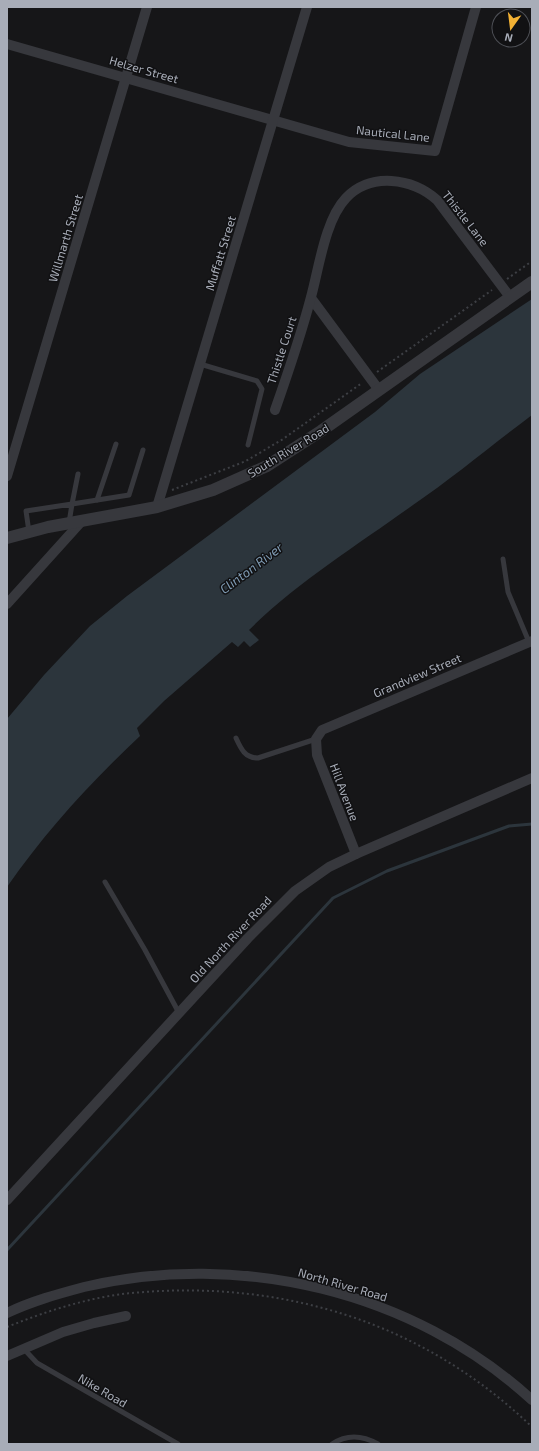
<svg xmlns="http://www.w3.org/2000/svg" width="539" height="1451" font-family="'Exo 2',sans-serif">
<rect width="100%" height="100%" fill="#161618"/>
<path fill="#2c353c" d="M 532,299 L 532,415 C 492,445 454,477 413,505 C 359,544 296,583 249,630 L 259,640 L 250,647 L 244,641 L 238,647 L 232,642 L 164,701 L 137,728 L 140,736 C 90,783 46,831 7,887 L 7,719 L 44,675 L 90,626 L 127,596 L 375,412 L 420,374 Z"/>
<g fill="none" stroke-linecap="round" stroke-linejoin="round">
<polyline stroke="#2c353c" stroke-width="3" points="7,1250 333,898 387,871 509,826 532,824"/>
<g stroke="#3d3f44" stroke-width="2" stroke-dasharray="2 3" stroke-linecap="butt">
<polyline points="507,279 532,261"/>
<polyline points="377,372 492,290"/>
<polyline points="172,490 246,461 283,439 362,383"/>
<path d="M 7,1327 C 47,1311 89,1297 132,1293 C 282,1279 423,1322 532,1427"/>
</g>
<g stroke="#37383d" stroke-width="5">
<polyline points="200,364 257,381 262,389 248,445"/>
<polyline points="78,474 72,504 129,495 143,450"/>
<polyline points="97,500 116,444"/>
<polyline points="29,532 26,511 72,504 69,523"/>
<polyline points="503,559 508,592 529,642"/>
<path d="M 236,738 C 241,749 245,758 258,758 L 316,739"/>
<polyline points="105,882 145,950 179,1013"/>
<polyline points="23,1348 37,1363 178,1444"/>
<path d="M 332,1444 C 347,1434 362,1435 378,1444"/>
</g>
<g stroke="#37383d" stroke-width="10">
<polyline points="7,44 349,142 435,151 476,7"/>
<polyline points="311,298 379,390"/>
<path d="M 275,410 C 288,373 301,335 311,297 C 319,268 325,220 346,198 C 371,172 412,178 437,200 L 510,297"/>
<polyline points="7,476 147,7"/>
<polyline points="157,507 307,7"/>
<polyline points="7,604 81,522"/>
<polyline points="356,854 317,755 316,739 322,730 532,641"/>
<polyline points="7,1200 248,938 295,891 329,867 356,854 532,778"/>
<path d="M 7,1313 C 32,1301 58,1294 84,1287 C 240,1250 413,1291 532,1400"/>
<polyline points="7,1356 63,1332 94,1323 126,1316"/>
</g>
<polyline stroke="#37383d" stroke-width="12" points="7,538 48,527 157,507 213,490 267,466 321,431 532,282"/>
</g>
<g text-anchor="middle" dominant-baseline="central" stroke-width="3" stroke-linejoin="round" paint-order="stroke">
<g font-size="12" fill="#a8adb8" stroke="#111113">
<text transform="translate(144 69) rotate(16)">Helzer Street</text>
<text transform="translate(393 133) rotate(6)">Nautical Lane</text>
<text transform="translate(466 218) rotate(52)">Thistle Lane</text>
<text transform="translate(65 238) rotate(-73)">Willmarth Street</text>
<text transform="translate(220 253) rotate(-73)">Muffatt Street</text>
<text transform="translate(281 350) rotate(-72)">Thistle Court</text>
<text transform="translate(288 450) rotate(-31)">South River Road</text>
<text transform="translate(417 675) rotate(-23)">Grandview Street</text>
<text transform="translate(345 792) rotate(69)">Hill Avenue</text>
<text transform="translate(230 939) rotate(-47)">Old North River Road</text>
<text transform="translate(343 1284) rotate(16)">North River Road</text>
<text transform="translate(103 1390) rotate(30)">Nike Road</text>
</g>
<g font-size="13" font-style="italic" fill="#7f9bb3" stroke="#111113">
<text transform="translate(251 568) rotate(-37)">Clinton River</text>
</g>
</g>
<rect width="539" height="1451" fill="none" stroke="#a8adb8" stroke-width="16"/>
<g transform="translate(511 28) rotate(194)"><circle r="19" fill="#111113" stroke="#4d4f55"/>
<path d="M0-3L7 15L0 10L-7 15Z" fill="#f2b134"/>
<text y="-6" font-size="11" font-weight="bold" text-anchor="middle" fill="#a8adb8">N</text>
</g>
</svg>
